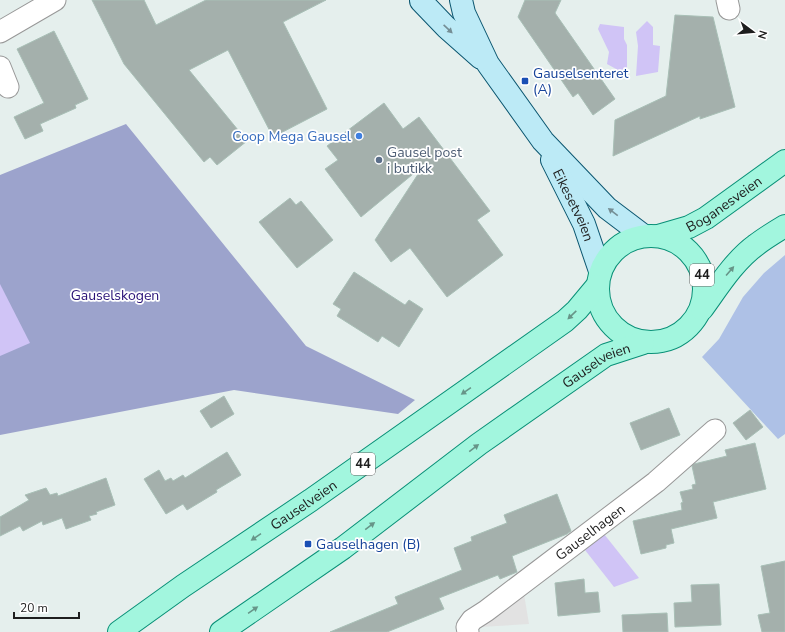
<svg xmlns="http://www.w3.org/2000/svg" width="785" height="632" font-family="'Nunito Sans',sans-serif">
<rect width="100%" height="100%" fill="#e5efed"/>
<polygon fill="#aec1e6" points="785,255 785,434 778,439 702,357 719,339 743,297 764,273"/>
<polygon fill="#9ca3cc" points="126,124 306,346 415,400 398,414 234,390 0,435 0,175"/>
<g fill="#d0c4f6">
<polygon points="647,21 653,27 653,45 660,46 658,72 636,76 638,46 636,32"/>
<polygon points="600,24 624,27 624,39 627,45 627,75 607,64 609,52 598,29"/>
<polygon points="0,284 30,343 0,356"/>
<polygon points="604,534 639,578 614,587 585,550"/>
</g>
<polygon fill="#e2e2e2" points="524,594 529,624 481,627"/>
<g fill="#a4b0ac" stroke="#a8bfb6">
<polygon points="92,0 144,0 156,25 206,0 326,0 283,22 327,109 273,137 228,50 189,70 247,141 217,165 210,157 204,162 124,64"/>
<polygon points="525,0 561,0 555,13 615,99 593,115 578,93 573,97 518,17"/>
<polygon points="675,15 713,17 735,107 700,119 700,116 613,156 615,120 666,96"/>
<polygon points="54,31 88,99 75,105 76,108 40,124 43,131 25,139 14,117 44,103 17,49"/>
<polygon points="384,103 403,129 419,117 490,211 477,220 503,255 447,297 410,248 391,262 375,240 424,165 361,217 325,169 338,160 327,146"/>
<polygon points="290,198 296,205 301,201 333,240 297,268 259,222"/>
<polygon points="354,272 405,305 409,300 423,309 399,347 382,336 378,342 337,316 341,309 333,304"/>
<polygon points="224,396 234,414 211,428 200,411"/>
<polygon points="669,408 680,435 641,450 630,423"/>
<polygon points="750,410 763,427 746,440 733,423"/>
<polygon points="755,443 766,489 713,502 717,518 671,529 674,543 666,545 666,548 641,554 633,521 682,510 681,503 683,502 680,492 693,489 692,485 696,484 692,466 694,464 727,456 725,450"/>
<polygon points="227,452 241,475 216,490 217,492 187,510 183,504 166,514 144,479 159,470 165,481 171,478 173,481 183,475 185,478"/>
<polygon points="106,478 115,505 96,512 97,514 89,516 91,520 66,529 62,518 43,525 42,521 23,531 20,526 0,536 0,517 29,500 25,495 46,488 50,495 57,493 58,496"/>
<polygon points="557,494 571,531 567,534 512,556 517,572 500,579 498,575 439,598 444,609 387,632 330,632 398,604 395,597 462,570 454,548 472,541 471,537 507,523 504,515"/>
<polygon points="785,561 785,632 762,632 758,615 770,613 761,566"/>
<polygon points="584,579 585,593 598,592 600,612 558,616 555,583"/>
<polygon points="719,584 721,625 675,627 674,603 692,602 691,585"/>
<polygon points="667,613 668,632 623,632 622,615"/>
</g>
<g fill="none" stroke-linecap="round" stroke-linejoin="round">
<defs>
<g id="street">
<polyline points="727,0 729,9"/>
<polyline points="0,32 55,0"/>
<polyline points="0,67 8,87"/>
<path id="s1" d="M 468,632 L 467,627 L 472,620 L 486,611 L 656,482 L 715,430"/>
</g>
<g id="secondary">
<polyline points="461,0 464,13 488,64 543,141 607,208 644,236"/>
<polyline points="421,1 446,27 481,58"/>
<path id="s2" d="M 552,160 L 584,224 L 600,271"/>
</g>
<g id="primary">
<circle cx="651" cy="289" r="53"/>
<path id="s3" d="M 658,236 L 689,227 L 706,218 L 785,161"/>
<path d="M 702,309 C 718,287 734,261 756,245 C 765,238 775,232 785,226"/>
<path id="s4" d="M 119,632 L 183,586 L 311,500 L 565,321 L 577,310 L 597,286"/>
<path id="s5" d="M 221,632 L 343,548 L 479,444 L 606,355 L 643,343"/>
</g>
</defs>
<use href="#street" stroke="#989898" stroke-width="23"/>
<use href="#secondary" stroke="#0b5670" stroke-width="24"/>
<use href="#primary" stroke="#099077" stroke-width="24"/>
<use href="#street" stroke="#fff" stroke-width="21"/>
<use href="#secondary" stroke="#bceaf6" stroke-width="22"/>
<use href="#primary" stroke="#a2f6de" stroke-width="22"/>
</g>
<defs><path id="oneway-solid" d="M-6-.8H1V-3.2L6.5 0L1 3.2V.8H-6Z"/></defs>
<g fill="#758e95">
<use href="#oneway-solid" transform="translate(448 29) rotate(43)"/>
<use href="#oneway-solid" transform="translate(613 212) rotate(-143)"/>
</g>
<g fill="#679588">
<use href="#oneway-solid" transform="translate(730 271) rotate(-49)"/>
<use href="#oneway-solid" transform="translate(572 315) rotate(136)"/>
<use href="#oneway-solid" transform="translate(466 391) rotate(145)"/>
<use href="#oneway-solid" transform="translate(474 448) rotate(-37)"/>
<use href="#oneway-solid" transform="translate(370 526) rotate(-37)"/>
<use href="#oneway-solid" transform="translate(256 537) rotate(146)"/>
<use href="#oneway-solid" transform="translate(253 610) rotate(-35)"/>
</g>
<g fill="#1a4fb4" stroke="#fff" stroke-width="1.5">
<rect x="521" y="77" width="8" height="8" rx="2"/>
<rect x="304" y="540" width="8" height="8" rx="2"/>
</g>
<circle fill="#3f7fe0" stroke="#fff" stroke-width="1.5" cx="359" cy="136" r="4"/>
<circle fill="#5c6f8a" stroke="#fff" stroke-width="1.5" cx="379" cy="160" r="4"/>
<g text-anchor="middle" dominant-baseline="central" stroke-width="3.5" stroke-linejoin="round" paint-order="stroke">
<g fill="#fff" stroke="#626262" stroke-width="1">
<rect x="690" y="264" width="24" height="22" rx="3"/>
<rect x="351" y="453" width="24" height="22" rx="3"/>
</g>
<g font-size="13" font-weight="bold" fill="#1e1e1e">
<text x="702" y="275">44</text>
<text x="363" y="464">44</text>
</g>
<g font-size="14" fill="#164399" stroke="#fff" text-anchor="start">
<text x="533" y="73">Gauselsenteret<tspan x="533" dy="16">(A)</tspan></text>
<text x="316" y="544">Gauselhagen (B)</text>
</g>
<g font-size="14" fill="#366cbe" stroke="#fff" text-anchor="end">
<text x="351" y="136">Coop Mega Gausel</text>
</g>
<g font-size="14" fill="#4e5e75" stroke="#fff" text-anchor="start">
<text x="387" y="152">Gausel post<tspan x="387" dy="16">i butikk</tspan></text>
</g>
<g font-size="14" fill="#1e1e1e" stroke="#fff">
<text stroke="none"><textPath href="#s3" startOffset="74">Boganesveien</textPath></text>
<text stroke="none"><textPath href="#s2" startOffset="50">Eikesetveien</textPath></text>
<text stroke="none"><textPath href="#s5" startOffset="461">Gauselveien</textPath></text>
<text stroke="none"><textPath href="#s4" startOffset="224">Gauselveien</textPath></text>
<text stroke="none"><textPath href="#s1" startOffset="161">Gauselhagen</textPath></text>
</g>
<g font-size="14" fill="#291277" stroke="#fff">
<text x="115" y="295">Gauselskogen</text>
</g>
</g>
<g transform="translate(753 32) rotate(106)" stroke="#ffffff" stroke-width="3" paint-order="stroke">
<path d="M0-3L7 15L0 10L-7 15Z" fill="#1e1e1e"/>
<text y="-6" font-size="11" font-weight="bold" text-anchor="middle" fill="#1e1e1e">N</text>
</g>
<path d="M14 612v6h65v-6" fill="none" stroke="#1e1e1e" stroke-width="2"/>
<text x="20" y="612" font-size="12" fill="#1e1e1e" stroke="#ffffff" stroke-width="3" paint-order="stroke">20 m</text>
</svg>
